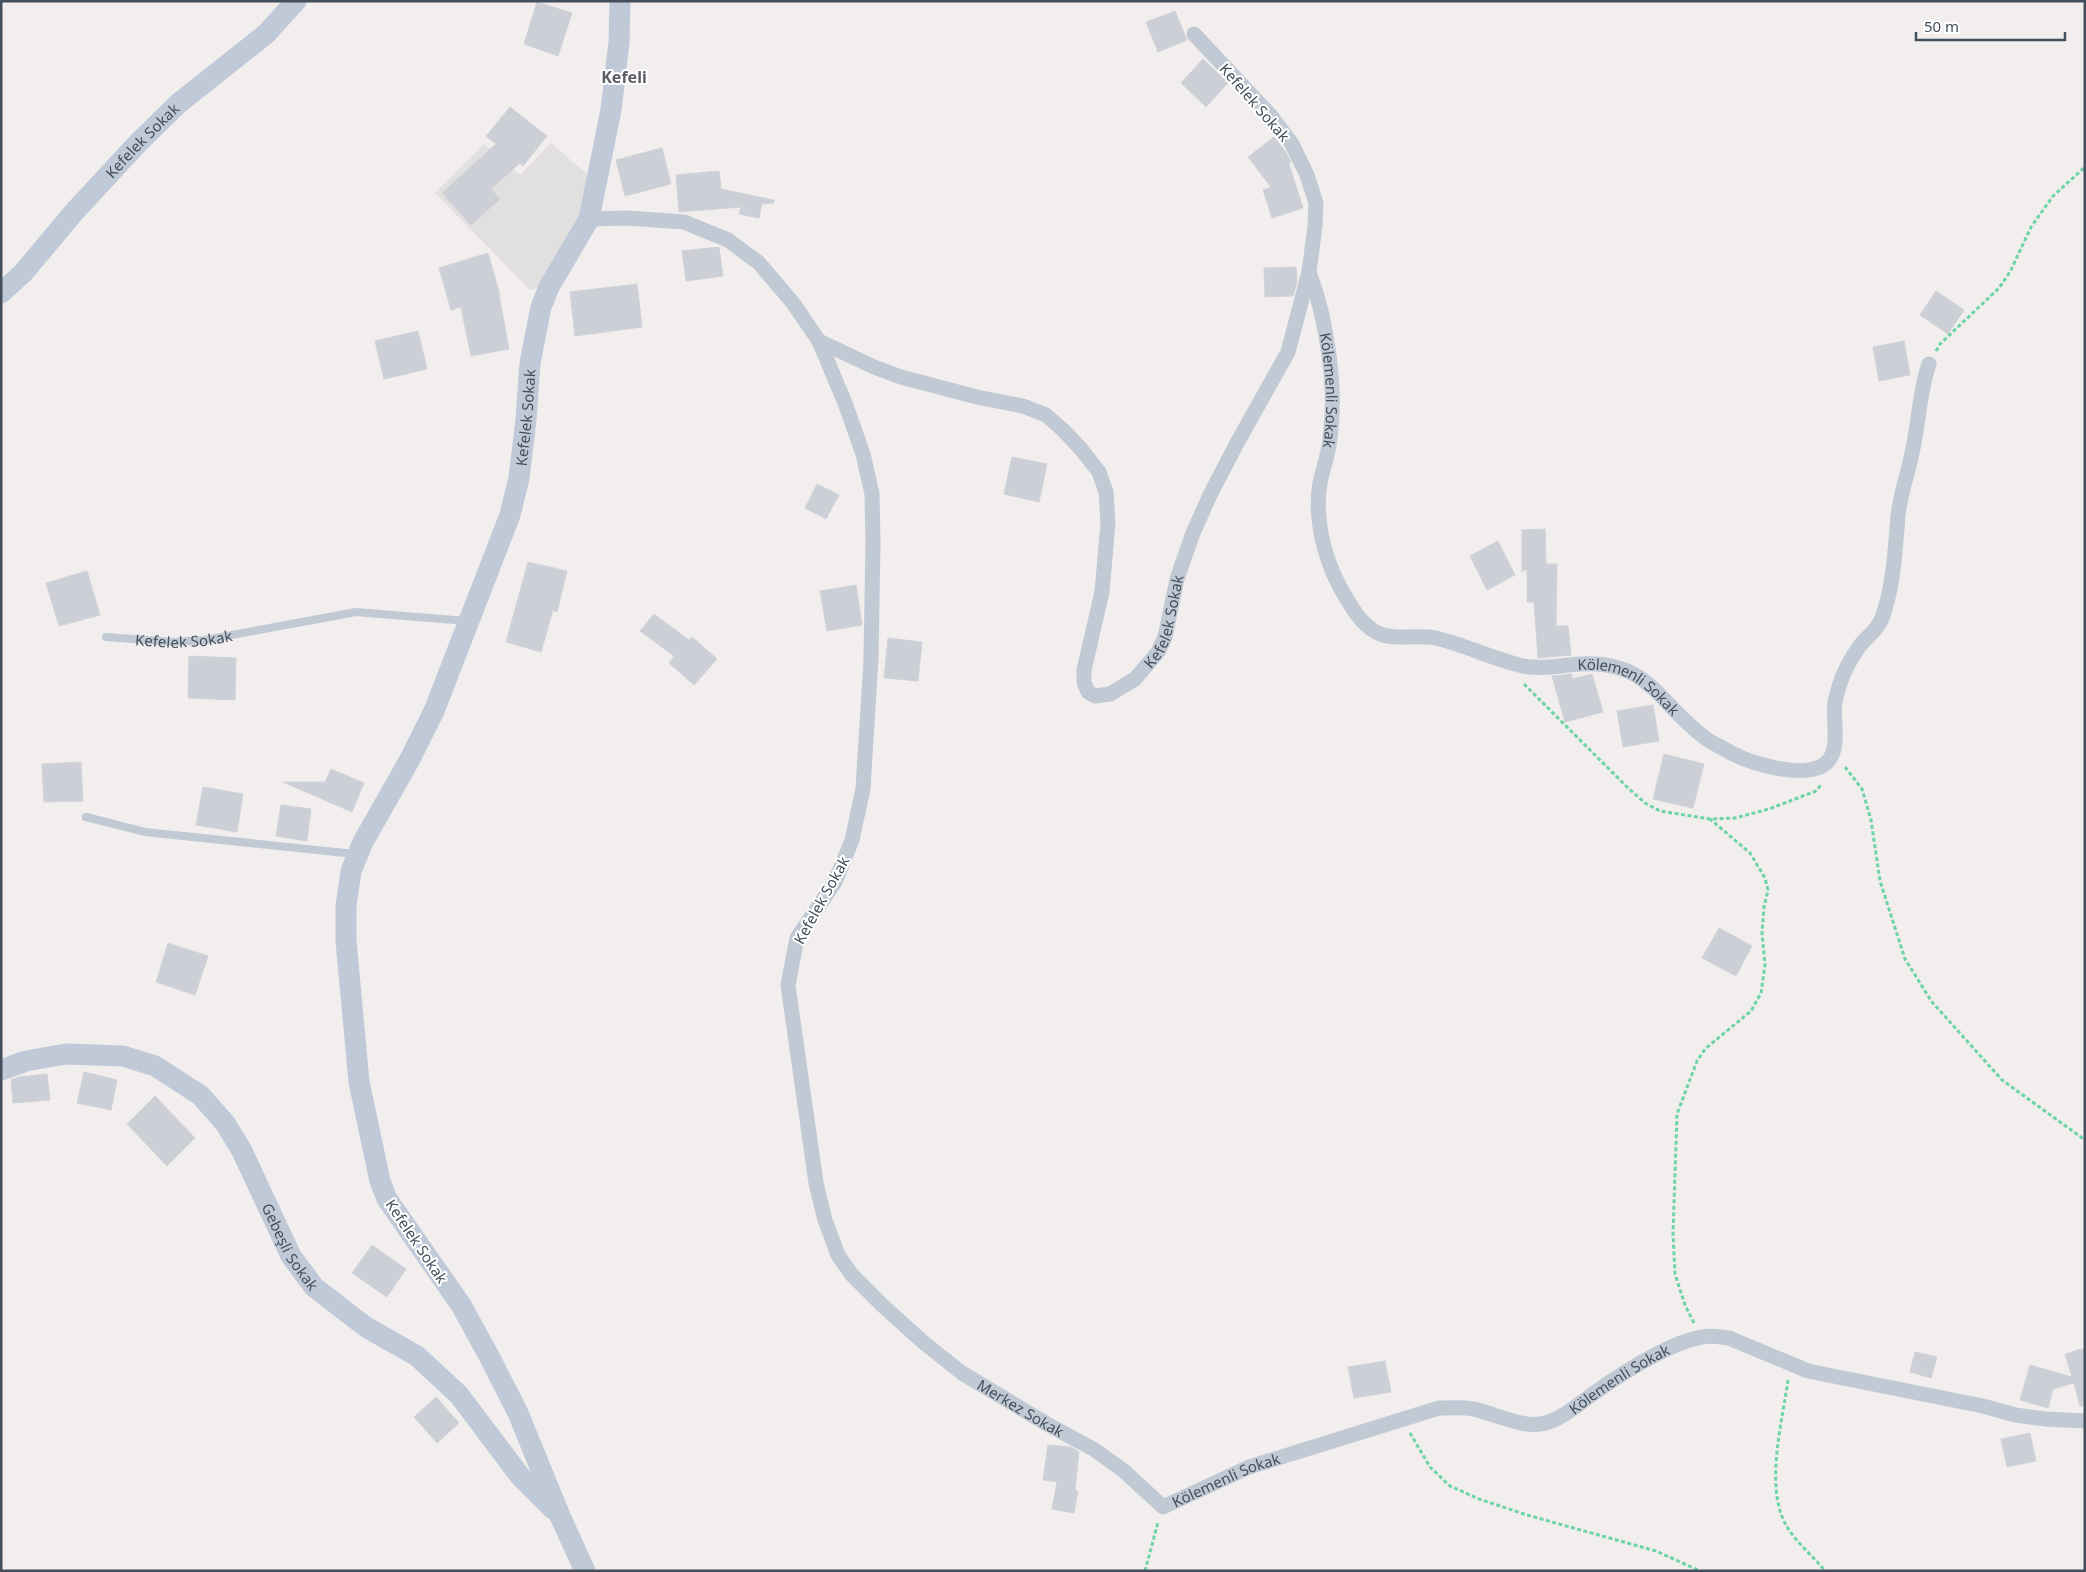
<svg xmlns="http://www.w3.org/2000/svg" width="2086" height="1572" font-family="'Noto Sans',sans-serif">
<rect width="100%" height="100%" fill="#f1eeed"/>
<polygon fill="#e2dfdf" points="551,143 589,176 582,218 540,287 530,290 435,193 484,144 520,175"/>
<g fill="#cccfd6" stroke="#d1d3da">
<polygon points="537,2 572,13 558,56 524,44"/>
<polygon points="1175,11 1187,40 1158,52 1146,22"/>
<polygon points="1203,59 1228,83 1206,107 1181,83"/>
<polygon points="510,107 547,136 523,166 520,163 491,189 500,199 471,225 442,193 496,144 486,136"/>
<polygon points="1274,137 1285,151 1291,162 1289,164 1303,208 1272,218 1263,190 1271,187 1248,157"/>
<polygon points="662,148 671,184 625,196 616,160"/>
<polygon points="719,171 721,189 774,200 774,203 762,204 759,218 739,214 741,207 679,212 676,175"/>
<polygon points="719,247 723,276 686,281 682,251"/>
<polygon points="488,253 500,295 499,295 509,349 471,356 461,307 451,310 439,268"/>
<polygon points="1296,267 1297,282 1293,296 1265,297 1264,268"/>
<polygon points="637,284 642,327 575,336 570,292"/>
<polygon points="1936,291 1964,310 1948,334 1920,315"/>
<polygon points="418,331 427,369 384,379 375,341"/>
<polygon points="1904,341 1910,375 1879,381 1873,347"/>
<polygon points="1012,457 1047,464 1039,502 1004,494"/>
<polygon points="817,484 839,495 826,519 805,508"/>
<polygon points="1545,529 1546,564 1557,564 1556,626 1568,626 1571,655 1538,658 1534,602 1527,602 1527,569 1522,572 1522,530"/>
<polygon points="1498,541 1515,575 1487,590 1470,556"/>
<polygon points="528,562 567,571 557,612 553,610 541,652 506,642"/>
<polygon points="87,571 100,615 59,626 46,583"/>
<polygon points="856,585 862,625 827,631 820,591"/>
<polygon points="654,614 689,640 692,637 717,659 694,685 669,663 674,656 640,631"/>
<polygon points="888,638 922,642 918,681 884,678"/>
<polygon points="189,656 236,658 235,700 188,698"/>
<polygon points="1572,674 1572,679 1592,674 1603,712 1565,722 1552,676"/>
<polygon points="1653,705 1659,741 1623,747 1617,711"/>
<polygon points="1664,754 1704,764 1693,808 1653,799"/>
<polygon points="81,762 83,801 44,802 42,764"/>
<polygon points="331,769 364,783 352,812 283,782 325,782"/>
<polygon points="203,787 243,794 237,832 196,825"/>
<polygon points="281,805 311,809 307,841 276,836"/>
<polygon points="1719,928 1752,946 1736,976 1702,958"/>
<polygon points="168,943 208,956 195,995 156,982"/>
<polygon points="84,1072 117,1080 111,1110 77,1103"/>
<polygon points="47,1074 50,1100 13,1103 11,1080 19,1077"/>
<polygon points="155,1096 195,1138 167,1166 127,1124"/>
<polygon points="372,1245 406,1269 387,1297 352,1273"/>
<polygon points="2085,1348 2085,1405 2080,1406 2074,1383 2053,1389 2048,1408 2020,1400 2030,1365 2072,1377 2065,1354"/>
<polygon points="1915,1352 1937,1357 1931,1378 1910,1372"/>
<polygon points="1385,1361 1391,1392 1354,1398 1348,1367"/>
<polygon points="436,1397 459,1423 437,1443 414,1417"/>
<polygon points="2030,1433 2036,1461 2007,1467 2001,1439"/>
<polygon points="1048,1445 1071,1447 1079,1452 1075,1490 1078,1491 1074,1513 1052,1509 1057,1482 1043,1480"/>
</g>
<g fill="none" stroke-linecap="round" stroke-linejoin="round">
<g stroke="#6ed3a9" stroke-width="3" stroke-dasharray="4 2.5" stroke-linecap="butt">
<polyline points="1936,351 1940,344 1999,288 2010,272 2031,227 2053,196 2085,167"/>
<polyline points="1524,684 1626,786 1645,803 1660,811 1710,819 1735,818 1769,809 1816,791 1821,785"/>
<polyline points="1845,767 1862,789 1871,820 1880,881 1905,959 1932,1002 2002,1080 2085,1140"/>
<polyline points="1694,1323 1685,1305 1675,1274 1673,1234 1677,1114 1697,1061 1705,1049 1751,1011 1761,993 1765,965 1762,933 1764,907 1768,890 1765,878 1750,853 1710,819"/>
<path d="M 1788,1380 C 1782,1424 1763,1492 1789,1530 C 1799,1545 1814,1557 1825,1571"/>
<polyline points="1410,1433 1430,1467 1450,1486 1479,1499 1527,1515 1656,1551 1700,1571"/>
<polyline points="1145,1571 1158,1522"/>
</g>
<g stroke="#c0c9d4" stroke-width="8">
<path id="s1" d="M 106,637 L 173,642 L 205,640 L 356,612 L 467,621"/>
<polyline points="86,817 145,832 355,854"/>
</g>
<g stroke="#c0c9d4" stroke-width="15">
<path id="s2" d="M 589,219 L 627,218 L 684,222 L 728,240 L 759,263 L 793,303 L 819,341 L 845,403 L 863,454 L 872,494 L 873,542 L 871,659 L 863,789 L 852,840 L 835,882 L 797,938 L 788,985 L 816,1183 L 825,1220 L 838,1255 L 852,1275 L 882,1305 L 923,1342 L 962,1373 L 1047,1424 L 1095,1450 L 1124,1471 L 1163,1507 L 1249,1467 L 1439,1408 C 1450,1408 1462,1407 1473,1409 C 1494,1413 1519,1427 1540,1424 C 1558,1422 1576,1406 1590,1396 C 1618,1376 1668,1343 1702,1337 C 1711,1335 1720,1337 1729,1338 L 1808,1371 L 1983,1406 L 2015,1415 L 2046,1419 L 2085,1421"/>
<path id="s3" d="M 1309,272 C 1327,319 1337,389 1330,438 C 1329,453 1323,468 1320,483 C 1314,518 1324,558 1341,589 C 1350,605 1361,625 1378,633 C 1395,641 1418,634 1436,638 C 1465,645 1493,659 1523,666 C 1542,670 1561,665 1581,664 C 1649,660 1658,703 1704,737 C 1710,742 1719,746 1726,750 C 1747,763 1804,780 1825,764 C 1842,751 1832,720 1835,702 C 1839,681 1849,660 1862,643 C 1869,635 1879,628 1882,618 C 1894,585 1895,550 1898,516 C 1900,494 1908,474 1912,453 C 1919,423 1919,393 1929,364"/>
<path id="s4" d="M 819,341 L 874,367 L 901,377 L 977,397 L 1023,406 L 1046,415 L 1063,430 L 1081,449 L 1099,472 L 1106,492 L 1108,523 L 1102,592 L 1084,670 L 1084,682 L 1088,692 L 1095,696 L 1110,694 L 1135,679 L 1158,652 L 1165,637 L 1177,579 L 1193,533 L 1210,495 L 1237,443 L 1288,352 L 1309,272 L 1315,226 L 1316,203 L 1307,175 L 1292,144 L 1271,116 L 1194,34"/>
</g>
<g stroke="#bfc9d8" stroke-width="21">
<path id="s5" d="M 1,293 L 23,273 L 75,211 L 138,143 L 179,103 L 266,34 L 296,1"/>
<path id="s6" d="M 1,1070 L 26,1061 L 66,1054 L 123,1056 L 155,1066 L 200,1095 L 225,1123 L 242,1151 L 291,1256 L 314,1287 L 366,1327 L 417,1356 L 459,1395 L 520,1476 L 553,1509"/>
<path id="s7" d="M 585,1571 L 560,1516 L 518,1413 L 489,1356 L 461,1305 L 387,1199 L 380,1181 L 359,1082 L 346,941 L 346,906 L 351,871 L 363,842 L 410,759 L 434,711 L 510,515 L 519,478 L 526,420 L 530,363 L 541,307 L 549,287 L 589,219 L 611,110 L 619,42 L 620,1"/>
</g>
</g>
<g text-anchor="middle" dominant-baseline="central" stroke-width="4" stroke-linejoin="round" paint-order="stroke">
<g font-size="15" fill="#444f5d" stroke="#fff">
<text transform="translate(1255 102) rotate(49)">Kefelek Sokak</text>
<text stroke="none"><textPath href="#s5" startOffset="208">Kefelek Sokak</textPath></text>
<text stroke="none"><textPath href="#s3" startOffset="121">Kölemenli Sokak</textPath></text>
<text stroke="none"><textPath href="#s7" startOffset="1245">Kefelek Sokak</textPath></text>
<text stroke="none"><textPath href="#s4" startOffset="661">Kefelek Sokak</textPath></text>
<text stroke="none"><textPath href="#s1" startOffset="78">Kefelek Sokak</textPath></text>
<text stroke="none"><textPath href="#s3" startOffset="646">Kölemenli Sokak</textPath></text>
<text transform="translate(821 900) rotate(-61)">Kefelek Sokak</text>
<text transform="translate(417 1241) rotate(56)">Kefelek Sokak</text>
<text stroke="none"><textPath href="#s6" startOffset="389">Gebeşli Sokak</textPath></text>
<text stroke="none"><textPath href="#s2" startOffset="2129">Kölemenli Sokak</textPath></text>
<text stroke="none"><textPath href="#s2" startOffset="1466">Merkez Sokak</textPath></text>
<text stroke="none"><textPath href="#s2" startOffset="1709">Kölemenli Sokak</textPath></text>
</g>
<g font-size="16" font-weight="bold" fill="#5a5d63" stroke="#fff">
<text x="624" y="77">Kefeli</text>
</g>
</g>
<rect width="2086" height="1572" fill="none" stroke="#444f5d" stroke-width="5"/>
<path d="M1916 32v8h149v-8" fill="none" stroke="#444f5d" stroke-width="2.5"/>
<text x="1924" y="32" font-size="15" fill="#444f5d" stroke="#ffffff" stroke-width="4" paint-order="stroke">50 m</text>
</svg>
